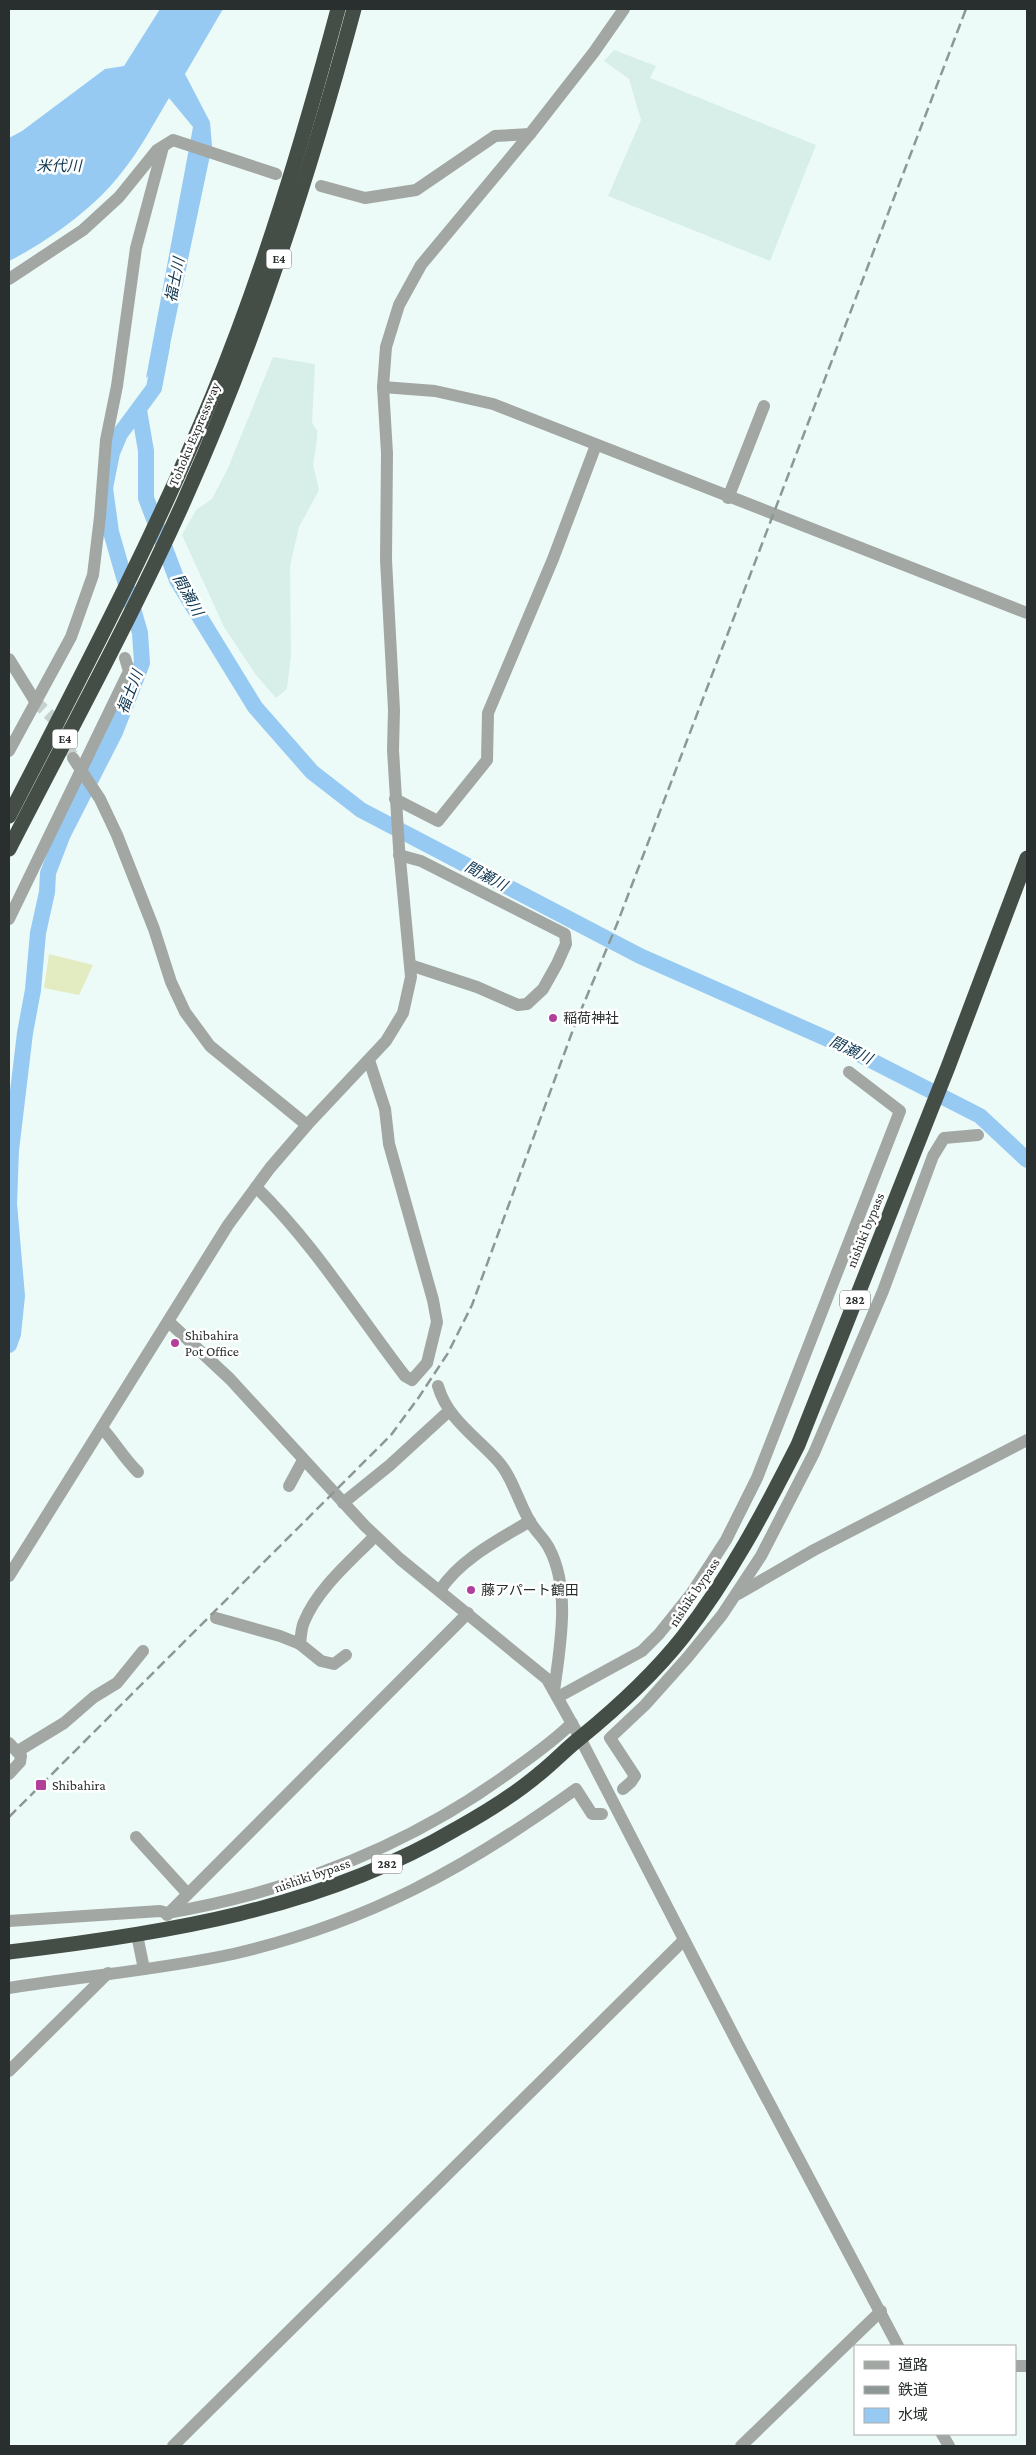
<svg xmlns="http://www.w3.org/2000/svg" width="1036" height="2455" font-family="'Crimson Pro','Noto Sans JP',serif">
<rect width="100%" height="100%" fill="#ecfbf7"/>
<g fill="#d8efe9">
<polygon points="614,50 656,66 650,78 816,145 770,261 608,196 641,120 629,79 604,61"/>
<polygon points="273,357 315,364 312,423 317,430 317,440 313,465 319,490 299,527 290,566 291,655 287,689 276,698 256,675 224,627 182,535 196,510 212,499 228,468"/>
</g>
<polygon fill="#e3ecc1" points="49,954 93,965 79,995 44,988"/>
<path fill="#97caf3" d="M 160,9 L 223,9 L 185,74 L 210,122 L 212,146 L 167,359 L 146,378 L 193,127 L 169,98 C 154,123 140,150 122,172 C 96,207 47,242 9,261 L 9,138 L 22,131 L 105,69 L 124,66 Z"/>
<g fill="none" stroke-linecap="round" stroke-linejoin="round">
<g stroke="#97caf3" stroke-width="16">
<polyline points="139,410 146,451 146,498 177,580 255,707 312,772 361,810 640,956 839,1044 980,1116 1027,1160"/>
<polyline points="9,1345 13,1334 17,1296 9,1204 11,1150 25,1033 33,990 38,933 47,892 48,873 63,834 115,732 142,663 140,633 111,532 105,488 112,453 120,434 154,388 162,346"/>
</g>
<polyline stroke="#c5d2cf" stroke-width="12" stroke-dasharray="12 6" stroke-linecap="butt" points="35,701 59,724 73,758"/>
<g stroke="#a2a7a3" stroke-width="12">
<polyline points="321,186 365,198 416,190 495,136 530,134"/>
<polyline points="9,279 83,230 119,197 157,150 173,140 276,174"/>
<polyline points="383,387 435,391 493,404 1027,613"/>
<polyline points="728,498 764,406"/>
<polyline points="9,659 35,701"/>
<polyline points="9,751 71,637 93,575 100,517 106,440 117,386 136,248 163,147"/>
<polyline points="73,758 100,799 117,835 154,929 171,982 185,1012 210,1046 307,1125"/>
<polyline points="395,799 438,821 487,760 488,713 553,559 596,445"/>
<polyline points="399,855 421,861 565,934 566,944 557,964 543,989 527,1004 518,1005 477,987 410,965"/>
<polyline points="9,919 129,671 125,658"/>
<path d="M 256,1187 C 315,1245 355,1311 405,1376 L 412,1380 L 427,1363 L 437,1322 L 433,1300 L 389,1144 L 385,1109 L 369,1060"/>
<polyline points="169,1322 230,1379 365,1526 400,1559 547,1679 580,1738 738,2044 898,2346"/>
<path d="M 438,1386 C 447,1418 475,1436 497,1460 C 512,1476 518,1501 529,1520 C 534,1530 544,1538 549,1548 C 571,1589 560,1647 554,1691"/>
<path d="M 102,1428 C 115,1442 124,1459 138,1472"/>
<polyline points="289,1486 303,1460"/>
<polyline points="343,1503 390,1465 449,1411"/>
<polyline points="9,1576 228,1225 270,1168 307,1125 386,1041 403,1013 411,977 399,848 393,750 394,710 386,560 387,453 383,387 386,347 399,305 421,265 530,134 594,52 624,9"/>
<path d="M 440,1590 C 462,1558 497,1541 530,1521"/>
<polyline points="738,1594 814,1550 1027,1440"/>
<polyline points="216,1618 280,1636 300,1644"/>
<path d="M 346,1655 L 334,1664 L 321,1661 L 300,1644 C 301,1637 301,1628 304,1622 C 318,1588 351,1561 375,1536"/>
<polyline points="558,1697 642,1651 659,1634 691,1594 726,1540 757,1478 900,1111 849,1072"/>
<polyline points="9,1743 21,1756 20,1762 9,1774"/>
<polyline points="18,1751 64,1723 94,1697 117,1683 143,1651"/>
<polyline points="623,1789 631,1782 635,1776 610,1738 645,1705 687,1658 722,1615 761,1556 814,1453 883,1291 933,1156 944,1138 978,1135"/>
<polyline points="136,1837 187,1893"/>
<polyline points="167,1915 468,1613"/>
<path d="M 9,1921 L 160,1911 L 167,1913 C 289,1892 405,1848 506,1775 C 528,1759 552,1743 572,1723"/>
<polyline points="137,1935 144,1969"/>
<path d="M 9,1988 C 84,1976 159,1970 233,1954 C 367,1923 466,1868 576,1789 L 592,1814 L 602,1814"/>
<polyline points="9,2071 108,1973"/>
<polyline points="1015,2366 1027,2366"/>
<polyline points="942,2434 949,2446"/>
<polyline points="173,2446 684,1940"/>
<polyline points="741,2446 881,2311"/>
</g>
<g stroke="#454e46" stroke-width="15">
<path d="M 9,816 C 80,678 153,540 212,397 C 264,271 303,140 338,9"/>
<path d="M 9,849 C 68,734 131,619 184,501 C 255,343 309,177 354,9"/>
<path d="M 9,1952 C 163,1934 321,1909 456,1829 C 485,1813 514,1795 539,1774 C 553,1763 566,1749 580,1738 C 618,1707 653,1675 683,1637 C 729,1578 764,1512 798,1445 L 948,1067 L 1027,858"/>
</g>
<polyline stroke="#8d9795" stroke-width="2.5" stroke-dasharray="10 5" stroke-linecap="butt" points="9,1817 391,1435 419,1397 448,1353 472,1305 574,1027 617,924 966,9"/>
</g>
<g fill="#b23f99" stroke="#fff" stroke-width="2">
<circle cx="553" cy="1018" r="5"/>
<circle cx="175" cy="1343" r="5"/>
<circle cx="471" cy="1590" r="5"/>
<rect x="35" y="1779" width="12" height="12" rx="2.5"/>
</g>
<g text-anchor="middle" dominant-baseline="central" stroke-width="5" stroke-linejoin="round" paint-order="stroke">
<g fill="#fff" stroke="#696d6d" stroke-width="1">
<rect x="266.5" y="249.5" width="25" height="19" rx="4"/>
<rect x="52.5" y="729.5" width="25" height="19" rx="4"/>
<rect x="840" y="1290.5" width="30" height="19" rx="4"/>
<rect x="372" y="1854.5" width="30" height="19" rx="4"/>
</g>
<g font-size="12" font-weight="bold" fill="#292f2e">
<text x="279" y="259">E4</text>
<text x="65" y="739">E4</text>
<text x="855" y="1300">282</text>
<text x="387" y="1864">282</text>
</g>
<g font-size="14" fill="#292f2e" stroke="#fff">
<text transform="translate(194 434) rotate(-67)">Tohoku Expressway</text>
<text transform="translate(865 1230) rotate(-68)">nishiki bypass</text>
<text transform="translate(694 1592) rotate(-56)">nishiki bypass</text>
<text transform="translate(312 1875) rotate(-19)">nishiki bypass</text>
</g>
<g font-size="14" fill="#292f2e" stroke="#fff" text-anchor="start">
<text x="563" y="1018">稲荷神社</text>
<text x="185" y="1335">Shibahira<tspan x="185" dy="16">Pot Office</tspan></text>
<text x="481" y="1590">藤アパート鶴田</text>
<text x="52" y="1785">Shibahira</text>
</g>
<g font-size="15" font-style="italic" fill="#0b344f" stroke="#fff">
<text x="59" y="166">米代川</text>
<text transform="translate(175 280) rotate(-79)">福士川</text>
<text transform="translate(188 595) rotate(61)">間瀬川</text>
<text transform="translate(130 692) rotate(-69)">福士川</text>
<text transform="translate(486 876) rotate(28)">間瀬川</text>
<text transform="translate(851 1050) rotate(26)">間瀬川</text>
</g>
</g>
<rect width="1036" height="2455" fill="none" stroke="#292f2e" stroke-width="20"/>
<rect x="854" y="2345" width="162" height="90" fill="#ffffff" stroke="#a9acab"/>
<rect x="864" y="2361" width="25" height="8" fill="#a2a7a3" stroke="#a9acab"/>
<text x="898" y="2370" font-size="15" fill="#292f2e">道路</text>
<rect x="864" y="2386" width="25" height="8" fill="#8d9795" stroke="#a9acab"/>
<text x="898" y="2395" font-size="15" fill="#292f2e">鉄道</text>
<rect x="864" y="2408" width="25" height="15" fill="#97caf3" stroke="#a9acab"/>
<text x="898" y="2420" font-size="15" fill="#292f2e">水域</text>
</svg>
